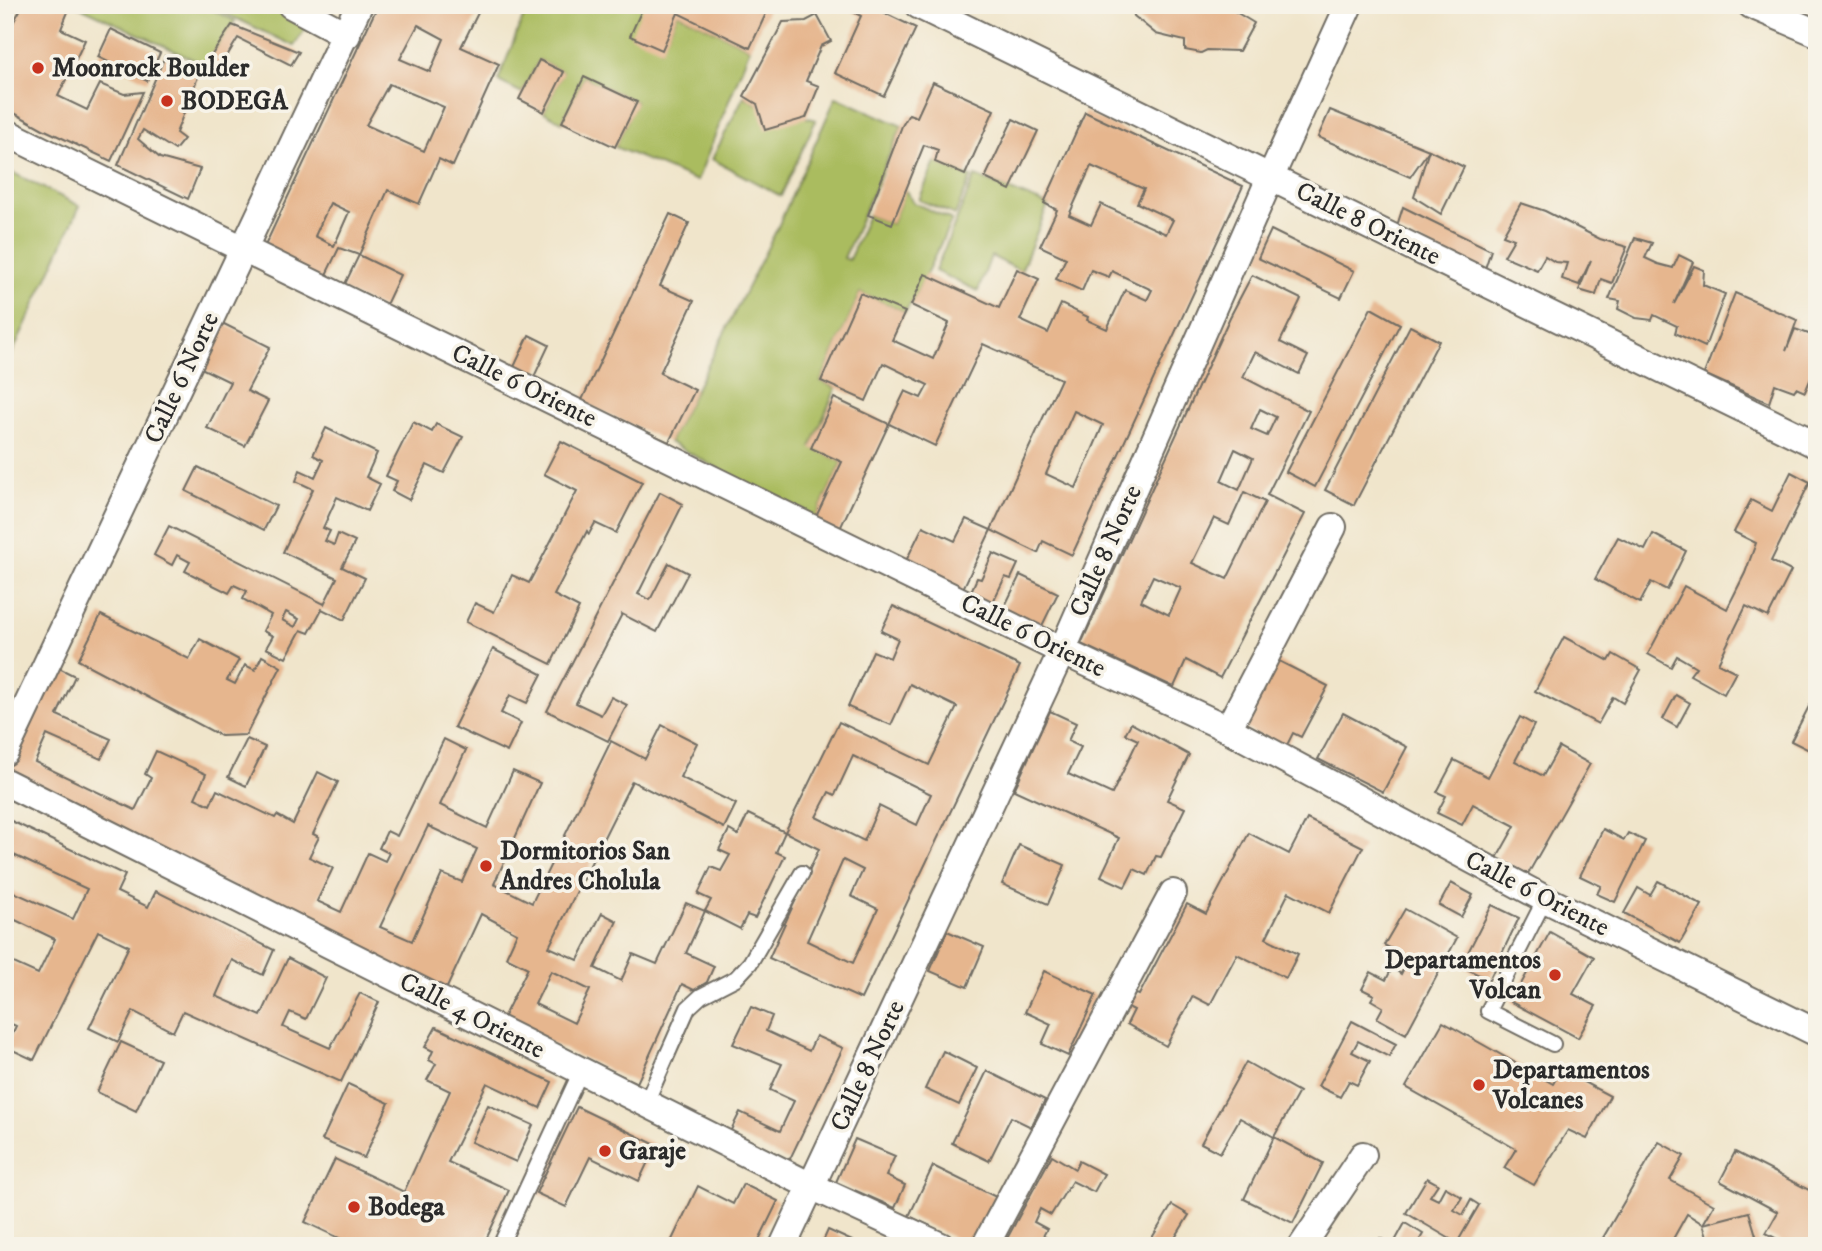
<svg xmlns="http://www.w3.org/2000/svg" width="1822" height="1251" font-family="'IM FELL DW Pica',serif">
<rect width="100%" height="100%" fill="#f7f3e8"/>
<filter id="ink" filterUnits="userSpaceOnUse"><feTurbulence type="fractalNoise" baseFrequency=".0143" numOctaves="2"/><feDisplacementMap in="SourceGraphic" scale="14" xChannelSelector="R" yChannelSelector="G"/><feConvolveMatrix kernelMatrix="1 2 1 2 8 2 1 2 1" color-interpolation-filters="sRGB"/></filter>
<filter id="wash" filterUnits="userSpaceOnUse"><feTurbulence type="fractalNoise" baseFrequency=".00686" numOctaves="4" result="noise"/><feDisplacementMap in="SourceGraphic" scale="28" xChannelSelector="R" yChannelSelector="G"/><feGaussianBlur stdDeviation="1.57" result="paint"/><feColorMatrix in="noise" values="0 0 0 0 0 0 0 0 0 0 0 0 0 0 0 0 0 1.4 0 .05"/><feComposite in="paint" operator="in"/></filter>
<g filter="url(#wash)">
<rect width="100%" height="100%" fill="#f0e5cb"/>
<g fill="#aabc5f" stroke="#6a7445" stroke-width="2">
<polygon points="76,5 203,5 235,21 205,65"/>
<polygon points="208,5 321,5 294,46"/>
<polygon points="528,5 549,5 564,12 567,5 644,5 661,49 678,13 750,48 697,181 615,147 636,102 584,77 562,122 544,112 563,72 539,60 522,93 498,81"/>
<polygon points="744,96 757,104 816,120 781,196 712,159"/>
<polygon points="836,97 902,126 844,258 849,260 868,215 892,224 905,190 914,203 952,220 916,295 905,312 860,293 821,381 836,388 811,447 842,462 814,521 669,442 777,229"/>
<polygon points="935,162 971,177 955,215 919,200"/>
<polygon points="5,169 80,206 5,369"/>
<polygon points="975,176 1048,205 1021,271 991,256 978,291 935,271"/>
</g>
<g id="blocks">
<g fill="#e6b68e" fill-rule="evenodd">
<polygon points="23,5 70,7 61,29 85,40 58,96 87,110 100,84 124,94 143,92 111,161 43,129 5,108 5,37"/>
<path d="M 378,5 L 482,5 L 461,47 L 499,64 L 453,166 L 439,159 L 419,204 L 388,190 L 359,255 L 339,248 L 323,281 L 262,252 ZM 418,25 L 444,39 L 430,72 L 400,59 ZM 389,84 L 444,107 L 424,151 L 366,125 ZM 330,203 L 349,212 L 334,246 L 315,236 Z"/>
<polygon points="644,5 770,5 750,48 678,13 662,50 630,36"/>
<polygon points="840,5 868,5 916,28 884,96 835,73 861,16"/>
<polygon points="1132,5 1224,5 1254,23 1239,51 1207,50 1201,53 1185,50 1185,41 1156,34 1134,16"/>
<polygon points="817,15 831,41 821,46 806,81 819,86 806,118 765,130 757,104 744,96 783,22 806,21"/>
<polygon points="232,25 299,52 291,65 238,38 219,69 205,65"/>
<polygon points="111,29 160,53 147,81 98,57"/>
<polygon points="165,56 200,72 176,133 184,139 175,150 143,130 138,139 160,158 200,169 188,199 118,165"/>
<polygon points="539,60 564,72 544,112 519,99"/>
<polygon points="584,77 637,102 615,147 562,122"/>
<polygon points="933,82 994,110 965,175 935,162 938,150 924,145 892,224 868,215 902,126 909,114 917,117"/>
<polygon points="1330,110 1429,150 1410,177 1318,137"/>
<path d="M 1085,112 L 1243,186 L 1072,555 L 1043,541 L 1038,553 L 991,530 L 1061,379 L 983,344 L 935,446 L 889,424 L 905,391 L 921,398 L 928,385 L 883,363 L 866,401 L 821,381 L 860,293 L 905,312 L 892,340 L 933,359 L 949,323 L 911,305 L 925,274 L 999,308 L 1017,269 L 1039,279 L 1020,320 L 1048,333 L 1061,304 L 1088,317 L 1087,320 L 1107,329 L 1125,290 L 1147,300 L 1152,290 L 1112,271 L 1109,277 L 1091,270 L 1082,291 L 1056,279 L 1066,258 L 1040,246 L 1057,210 L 1044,203 ZM 1091,166 L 1144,189 L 1137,203 L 1173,220 L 1166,234 L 1101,204 L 1091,225 L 1069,215 ZM 1074,411 L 1103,425 L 1076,488 L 1046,474 Z"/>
<polygon points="1013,119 1038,131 1010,190 985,178"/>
<polygon points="1429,150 1464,167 1441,214 1414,197"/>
<polygon points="1521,203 1545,211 1600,239 1627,247 1612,283 1601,279 1596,295 1579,290 1591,260 1579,285 1562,279 1567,263 1555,262 1545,256 1537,270 1504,256 1514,239 1503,235"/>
<polygon points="1403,207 1491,250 1483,275 1396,229"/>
<polygon points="670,214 689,223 660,286 694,301 660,373 695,390 669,442 581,402"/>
<polygon points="1271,230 1354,271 1341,298 1258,258"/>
<polygon points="1635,238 1652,243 1645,258 1658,264 1673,268 1679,255 1693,262 1674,304 1694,266 1704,270 1703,285 1725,294 1705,347 1675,333 1677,326 1654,315 1652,320 1636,318 1618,309 1620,301 1609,299"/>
<polygon points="359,255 400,275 384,309 342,290"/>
<path d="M 1252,275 L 1301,299 L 1280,342 L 1308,356 L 1299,374 L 1255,352 L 1243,377 L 1309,411 L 1267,495 L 1305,514 L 1220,678 L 1186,660 L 1174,687 L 1081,644 L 1230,317 ZM 1260,409 L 1276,417 L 1267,436 L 1251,429 ZM 1235,449 L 1253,458 L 1239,490 L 1221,481 ZM 1244,492 L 1265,502 L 1227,579 L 1192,563 L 1214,518 L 1229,525 ZM 1153,576 L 1181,588 L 1169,615 L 1141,601 Z"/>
<polygon points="1735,293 1797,320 1786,351 1795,329 1817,337 1817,364 1805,392 1796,388 1794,391 1775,384 1769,403 1704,374"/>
<polygon points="1371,308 1400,324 1315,487 1286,472"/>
<polygon points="222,323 270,347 247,391 268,401 245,446 207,428 230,382 199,367"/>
<polygon points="1410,326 1439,341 1354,505 1325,490"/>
<polygon points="529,335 549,345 533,379 513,369"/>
<polygon points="834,398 889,424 838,533 814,521 842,462 811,448"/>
<polygon points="413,422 432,432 436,424 463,437 444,473 427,465 409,500 392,491 397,481 386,476"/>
<path d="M 326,428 L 377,453 L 366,477 L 380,484 L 367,511 L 337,497 L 323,528 L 330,531 L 325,541 L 334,545 L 338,534 L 355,542 L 342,567 L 365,578 L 344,620 L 322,609 L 309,633 L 301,630 L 286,658 L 266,648 L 273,636 L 263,631 L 271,615 L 243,599 L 247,591 L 234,585 L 229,593 L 185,571 L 190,562 L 177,555 L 172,565 L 154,555 L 169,526 L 324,604 L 337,578 L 283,552 L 313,489 L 296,481 L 300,470 L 315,477 L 323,460 L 313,455 ZM 286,612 L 299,619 L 295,627 L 282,620 Z"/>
<polygon points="561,441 642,482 616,533 595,523 589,534 587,531 554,595 579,608 551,664 466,622 475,603 494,612 512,575 529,583 577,491 544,474"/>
<polygon points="198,467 276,506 264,530 186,491"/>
<polygon points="1791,472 1810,482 1771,561 1791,571 1768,617 1746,606 1718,663 1736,672 1724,694 1690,675 1696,667 1677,656 1671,667 1648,654 1684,586 1727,609 1745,573 1756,543 1734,532 1751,500 1772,511"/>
<polygon points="660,492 683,504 638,594 650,600 669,563 688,573 657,632 622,614 576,703 601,715 611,697 627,705 608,741 547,711"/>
<polygon points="966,519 991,530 960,595 903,567 923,526 955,541"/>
<polygon points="1653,534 1686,551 1667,590 1651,582 1640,603 1595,579 1618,537 1645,550"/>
<polygon points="993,553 1018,564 1011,579 1005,577 990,608 968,598 977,578 981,579"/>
<polygon points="1020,575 1058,593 1039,632 1001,614"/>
<path d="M 893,606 L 1020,666 L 861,999 L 769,958 L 819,849 L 785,832 L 839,722 L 929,765 L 957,707 L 910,684 L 891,725 L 848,707 L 873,651 L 890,658 L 898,639 L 881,631 ZM 853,756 L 931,794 L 917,825 L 879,806 L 864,841 L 816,817 L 829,792 L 835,795 ZM 843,860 L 863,870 L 851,896 L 878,909 L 853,963 L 807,941 Z"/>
<polygon points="101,615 189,659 200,639 239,660 227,680 235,684 245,665 255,670 262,656 281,667 246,735 221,736 78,660"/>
<polygon points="1564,637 1609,661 1613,654 1641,670 1623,703 1613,697 1598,724 1535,691"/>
<polygon points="493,649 542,674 527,703 510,695 501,713 521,723 507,752 454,727"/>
<polygon points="1273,658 1328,686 1301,737 1293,733 1285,749 1239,725"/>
<path d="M 51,664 L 75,676 L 57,715 L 111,739 L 101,759 L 47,735 L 35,762 L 135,810 L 151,778 L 145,774 L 156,751 L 206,774 L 195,798 L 210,805 L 217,790 L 275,818 L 277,815 L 293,824 L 318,772 L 338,782 L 313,834 L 319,837 L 309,857 L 333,868 L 317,901 L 341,912 L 368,853 L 385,861 L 389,853 L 379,848 L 387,831 L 397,836 L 444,739 L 466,750 L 440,805 L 487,828 L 513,771 L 540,783 L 494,884 L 532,903 L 611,741 L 645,759 L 662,725 L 697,743 L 680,777 L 736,804 L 724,828 L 632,781 L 549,947 L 578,960 L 602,913 L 617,921 L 595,968 L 621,981 L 633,954 L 657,964 L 686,903 L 705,911 L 686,953 L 714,966 L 707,982 L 694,990 L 682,984 L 637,1083 L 502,1020 L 528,968 L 506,957 L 517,933 L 481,914 L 445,992 L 5,775 L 5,762 ZM 428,826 L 477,849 L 462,882 L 442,874 L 412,941 L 380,927 ZM 551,971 L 590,990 L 574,1023 L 535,1004 Z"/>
<polygon points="1817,691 1817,754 1791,741"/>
<polygon points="1676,695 1690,703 1677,727 1663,719"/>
<polygon points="1050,711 1076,723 1068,741 1081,747 1068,774 1112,794 1138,740 1125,734 1131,723 1189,755 1167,800 1185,808 1161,857 1156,856 1147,875 1134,869 1125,887 1101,876 1119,838 1014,790"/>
<polygon points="1343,713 1407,747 1383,792 1318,759"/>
<polygon points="1520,717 1534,725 1515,761 1543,776 1559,747 1590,764 1528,874 1497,858 1515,826 1473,804 1462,825 1437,813 1446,796 1437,792 1454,760 1488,777"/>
<polygon points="247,739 265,747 246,786 228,777"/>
<polygon points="748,814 785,832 776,852 785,856 755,918 747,915 740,929 705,911 711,900 698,894 711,867 721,871 730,855 719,850 729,830 738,835"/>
<polygon points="5,818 125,875 117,892 148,907 156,891 274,950 263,975 232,960 216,996 261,1016 288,958 326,978 306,1019 290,1012 283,1027 330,1048 360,993 379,1002 341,1082 183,1011 173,1032 133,1011 118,1042 89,1028 129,946 98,931 34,1060 6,1047 16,1026 5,1021 5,959 38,974 55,939 5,915 5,888 73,919 87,889 5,851"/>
<polygon points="1307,819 1363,847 1329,913 1289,892 1266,938 1298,954 1286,978 1237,954 1210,1005 1193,996 1166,1046 1127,1024 1134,1010 1128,1007 1135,994 1139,995 1187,904 1206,914 1249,833 1289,854"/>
<polygon points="1603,829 1624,840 1628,833 1645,841 1615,902 1597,894 1601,886 1580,876"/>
<polygon points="1019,845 1065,865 1048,904 1002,884"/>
<polygon points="1658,881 1702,905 1680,943 1624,913 1638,888 1650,895"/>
<polygon points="1451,883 1473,895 1461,917 1439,905"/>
<polygon points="1492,905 1519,918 1489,980 1461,966"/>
<polygon points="1405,909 1457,938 1406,1034 1377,1018 1383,1007 1371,1000 1374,995 1362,989 1371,972 1386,980 1392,968 1401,974 1409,958 1384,945"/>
<polygon points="947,931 984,947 967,987 930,971"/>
<polygon points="1550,932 1594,957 1573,994 1596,1006 1578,1038 1511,1002"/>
<polygon points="1044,971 1096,995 1068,1056 1042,1044 1051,1024 1025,1012"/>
<polygon points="751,1007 772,1016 766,1031 809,1051 816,1036 843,1048 789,1161 730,1132 740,1112 780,1131 794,1101 770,1090 782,1064 733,1044"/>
<polygon points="1352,1021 1396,1044 1389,1057 1358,1041 1352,1052 1370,1061 1357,1085 1349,1081 1340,1097 1318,1086"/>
<polygon points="1443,1022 1553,1084 1561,1070 1610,1096 1587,1139 1568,1130 1534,1185 1504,1168 1516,1149 1406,1087"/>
<polygon points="436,1027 552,1082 540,1108 487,1083 448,1162 509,1190 483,1246 356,1246 305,1222 335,1159 404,1192 450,1091 427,1080 436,1064 429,1060 433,1051 425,1047"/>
<polygon points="121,1042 160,1060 136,1111 97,1092"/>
<polygon points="943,1051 977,1068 959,1105 925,1089"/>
<polygon points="1246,1062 1299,1092 1274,1137 1240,1118 1220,1153 1201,1143"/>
<polygon points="987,1071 1045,1100 1031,1127 1011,1117 989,1161 952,1143"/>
<polygon points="348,1084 389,1103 364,1158 322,1140"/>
<polygon points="488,1105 533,1125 516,1162 471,1142"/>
<polygon points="577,1107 656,1145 639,1181 590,1157 566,1207 536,1193"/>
<polygon points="1274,1137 1323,1163 1293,1223 1244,1199"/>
<polygon points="855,1139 895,1156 886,1176 905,1185 895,1208 836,1182"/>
<polygon points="1659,1142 1684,1156 1670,1180 1714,1205 1703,1224 1687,1214 1669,1246 1605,1246 1600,1243"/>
<polygon points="1735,1152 1817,1194 1817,1239 1813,1246 1790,1246 1766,1233 1778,1212 1720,1181"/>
<polygon points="1052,1155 1075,1169 1079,1161 1104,1174 1094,1192 1072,1181 1051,1215 1040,1209 1034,1222 1047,1229 1043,1236 1063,1246 1003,1246"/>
<polygon points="933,1166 996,1197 971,1246 909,1216"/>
<polygon points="1427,1178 1438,1184 1430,1196 1438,1200 1445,1187 1462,1197 1454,1210 1463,1215 1471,1200 1479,1205 1457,1243 1406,1213"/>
<polygon points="743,1184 778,1201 756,1246 669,1246 698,1186 733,1204"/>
<polygon points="1172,1205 1189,1215 1170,1246 1147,1246"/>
<polygon points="1749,1212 1758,1242 1756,1246 1701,1246 1707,1236 1703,1224"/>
<polygon points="1405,1223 1423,1234 1416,1246 1375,1246 1380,1238 1393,1245"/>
<polygon points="828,1230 863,1246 821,1246"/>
</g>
</g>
</g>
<g filter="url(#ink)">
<use href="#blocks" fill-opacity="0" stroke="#706c63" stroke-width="2"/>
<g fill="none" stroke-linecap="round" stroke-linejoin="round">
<defs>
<g id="lane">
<polyline points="1545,899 1488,1011 1553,1044"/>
<polyline points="646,1103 688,1008 701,996 736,978 750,963 802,873"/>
<polyline points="500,1246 581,1071"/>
</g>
<g id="street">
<polyline points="291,5 347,35"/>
<polyline points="918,5 1817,445"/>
<polyline points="1751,5 1817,33"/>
<polyline points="5,132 1062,651 1228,729 1545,899 1817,1033"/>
<polyline points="1228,729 1333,527"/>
<polyline points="5,752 359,5"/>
<polyline points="5,782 811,1186 941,1246"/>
<polyline points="783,1246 1062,651 1271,176 1349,5"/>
<polyline points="985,1246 1173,893"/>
<polyline points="1302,1246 1363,1155"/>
</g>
</defs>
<use href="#lane" stroke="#706c63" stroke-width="18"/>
<use href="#street" stroke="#706c63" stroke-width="30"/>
<use href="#lane" stroke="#fff" stroke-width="14"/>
<use href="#street" stroke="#fff" stroke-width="26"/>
</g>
</g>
<g fill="#c8321e" stroke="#f7f3e8" stroke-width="2.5">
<circle cx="38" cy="68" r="7"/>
<circle cx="167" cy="101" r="7"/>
<circle cx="486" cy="866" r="7"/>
<circle cx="1555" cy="975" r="7"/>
<circle cx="1479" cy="1085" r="7"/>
<circle cx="605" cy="1151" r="7"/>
<circle cx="354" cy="1207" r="7"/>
</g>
<g text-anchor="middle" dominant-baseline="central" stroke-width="7" stroke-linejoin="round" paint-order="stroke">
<g font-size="26" font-weight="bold" fill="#2b2b2b" stroke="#f7f3e8" text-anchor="start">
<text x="52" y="68">Moonrock Boulder</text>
<text x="181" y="101">BODEGA</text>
<text x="500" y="851">Dormitorios San<tspan x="500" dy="30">Andres Cholula</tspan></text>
<text x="1541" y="960" text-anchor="end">Departamentos<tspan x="1541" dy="30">Volcan</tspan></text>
<text x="1493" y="1070">Departamentos<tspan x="1493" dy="30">Volcanes</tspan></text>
<text x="619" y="1151">Garaje</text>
<text x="368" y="1207">Bodega</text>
</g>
<g font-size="26" fill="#2b2b2b" stroke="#f7f3e8">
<text transform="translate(1368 224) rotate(26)">Calle 8 Oriente</text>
<text transform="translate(182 378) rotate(-65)">Calle 6 Norte</text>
<text transform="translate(524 386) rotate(26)">Calle 6 Oriente</text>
<text transform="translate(1106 551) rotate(-66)">Calle 8 Norte</text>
<text transform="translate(1033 636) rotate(26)">Calle 6 Oriente</text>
<text transform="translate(1537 894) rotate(27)">Calle 6 Oriente</text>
<text transform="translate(472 1016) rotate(27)">Calle 4 Oriente</text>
<text transform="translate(868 1066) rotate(-65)">Calle 8 Norte</text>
</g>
</g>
<rect width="1822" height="1251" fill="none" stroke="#f7f3e8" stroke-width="28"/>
</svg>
